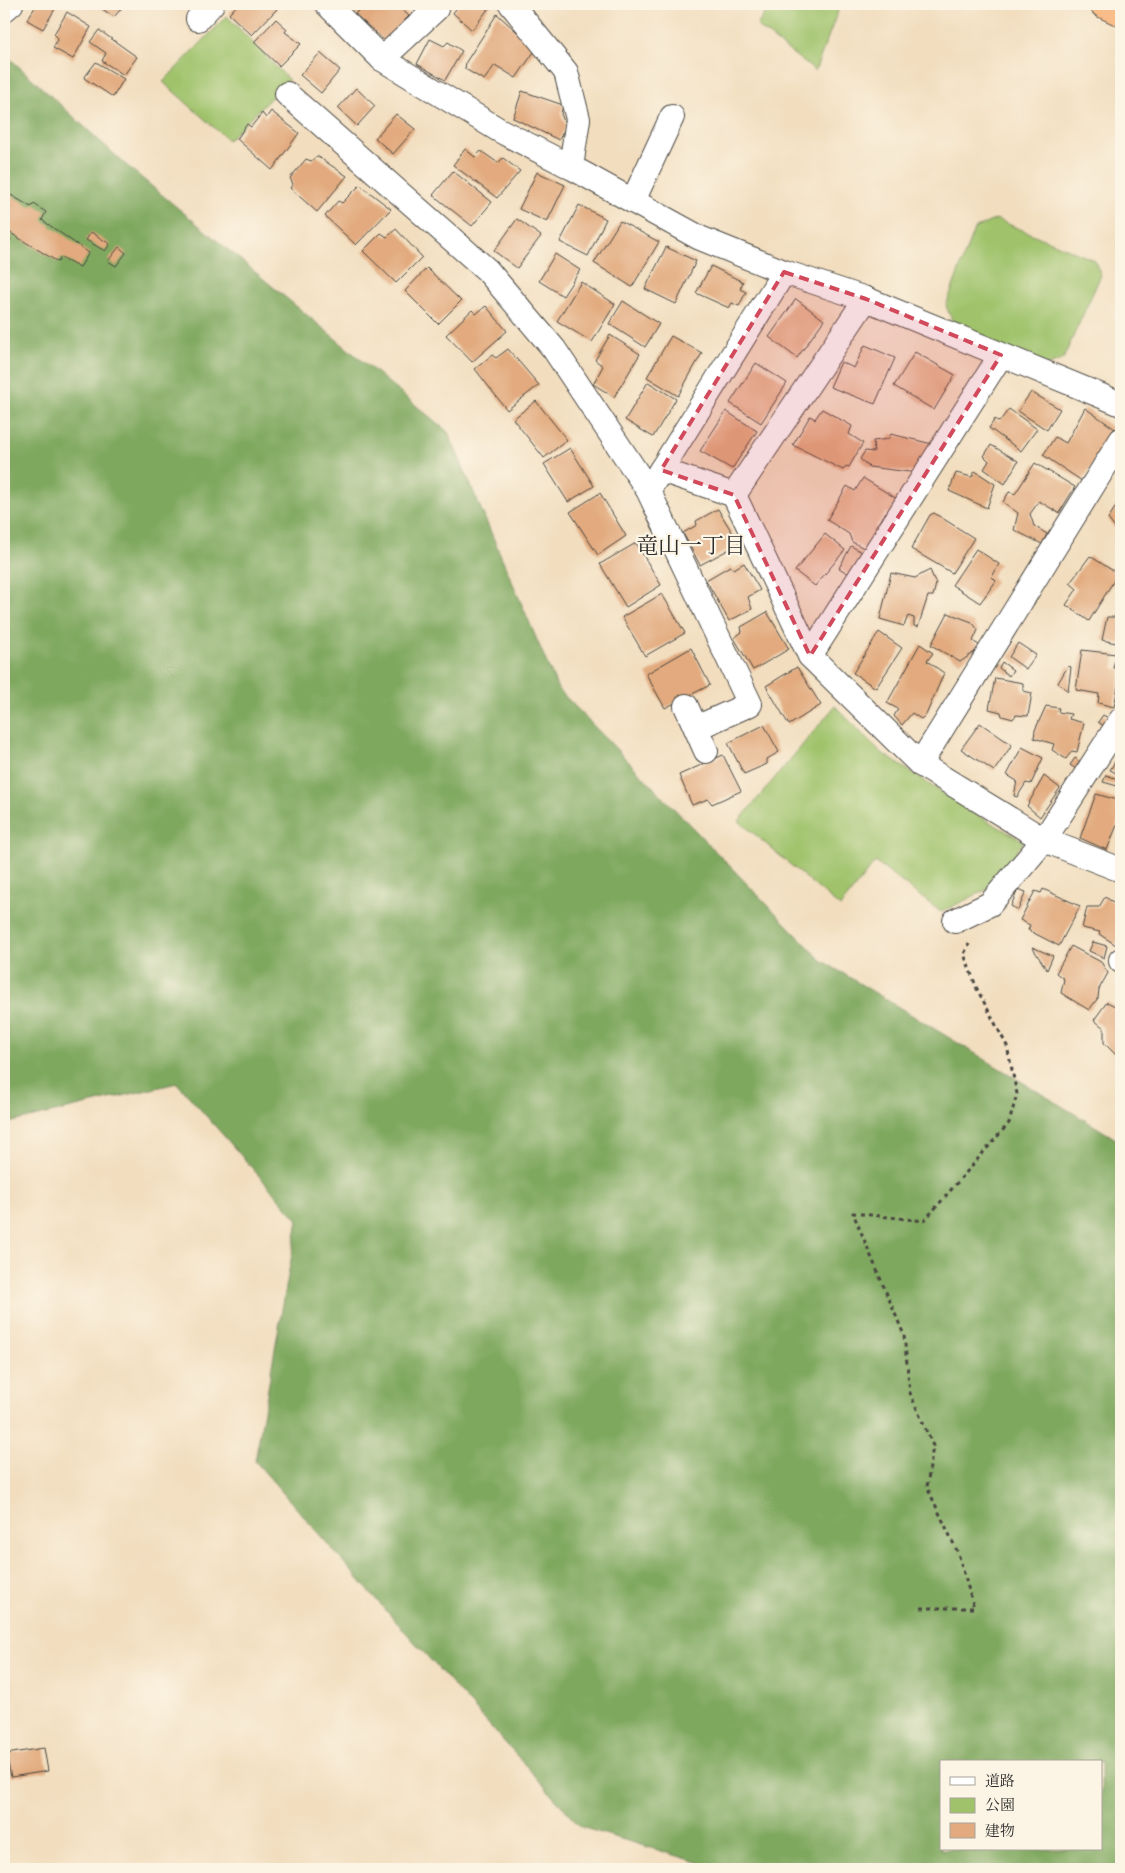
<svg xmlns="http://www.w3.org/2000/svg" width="1125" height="1873" font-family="'IM FELL Double Pica','Noto Serif JP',serif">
<rect width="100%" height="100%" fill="#fcf5e5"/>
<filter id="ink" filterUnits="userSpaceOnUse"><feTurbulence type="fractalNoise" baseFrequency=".02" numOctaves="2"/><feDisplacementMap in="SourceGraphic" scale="10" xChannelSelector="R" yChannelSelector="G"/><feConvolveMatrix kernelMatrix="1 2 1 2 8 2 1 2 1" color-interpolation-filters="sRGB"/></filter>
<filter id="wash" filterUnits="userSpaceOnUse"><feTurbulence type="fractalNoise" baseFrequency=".0096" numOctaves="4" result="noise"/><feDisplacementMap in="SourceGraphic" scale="20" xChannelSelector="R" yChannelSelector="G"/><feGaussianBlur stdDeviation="1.12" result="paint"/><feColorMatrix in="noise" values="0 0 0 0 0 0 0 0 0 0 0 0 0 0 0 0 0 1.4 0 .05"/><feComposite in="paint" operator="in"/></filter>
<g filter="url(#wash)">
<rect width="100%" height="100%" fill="#f2debf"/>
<g fill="#9fc26b" stroke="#65764b">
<polygon points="770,4 835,4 840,6 815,71 757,26"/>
<polygon points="227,16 289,80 228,140 163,82"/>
<polygon points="996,219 1094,260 1101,275 1063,359 1047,366 957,332 946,306 974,229"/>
<polygon points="835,706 879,751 968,810 1024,841 990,888 941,912 875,862 840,907 739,821"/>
</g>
<path fill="#7fa85f" stroke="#556a45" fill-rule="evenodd" d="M 4,53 L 126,165 L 448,432 L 558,689 L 821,960 L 1121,1142 L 1121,1869 L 721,1869 L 581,1827 L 382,1606 L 255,1461 L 298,1220 L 177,1083 L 4,1124 ZM 941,1762 L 1101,1762 L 1101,1849 L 941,1849 Z"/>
<g id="blocks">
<g fill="#e2aa7e">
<polygon points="37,4 58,4 43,29 27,20"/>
<polygon points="95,4 125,4 114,17"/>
<polygon points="238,4 271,4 277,9 252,35 229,14"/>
<polygon points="365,4 396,4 409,16 385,41 355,14"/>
<polygon points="458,4 492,4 472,30 453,13 459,5"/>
<polygon points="67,12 91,27 73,59 53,48 58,38 54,34"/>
<polygon points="497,14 536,49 516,78 495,65 484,80 465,69 466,62"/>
<polygon points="276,19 287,29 285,32 301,44 279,66 254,42"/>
<polygon points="99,30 137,57 124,75 102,61 106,53 90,42"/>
<polygon points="430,39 444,46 448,42 462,51 445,80 417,64"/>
<polygon points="320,53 340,70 321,93 300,75"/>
<polygon points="96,62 124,79 113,97 84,78"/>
<polygon points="356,88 375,106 357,126 338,108"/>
<polygon points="522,91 563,105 561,114 566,126 559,140 513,118"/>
<polygon points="271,111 299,133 272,170 237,139 247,124 251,127 262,113 266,118"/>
<polygon points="396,114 415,129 393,154 375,138"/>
<polygon points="465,149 475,157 481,151 498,163 503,158 520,171 497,198 453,165"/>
<polygon points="317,156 347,176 317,212 290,188 293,184 290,178 306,159 311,161"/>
<polygon points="453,171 492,202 472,226 433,195"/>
<polygon points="537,172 565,185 547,222 519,209"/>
<polygon points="360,185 391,209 356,245 325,216 338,201 342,203"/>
<polygon points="4,191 31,207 34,204 46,212 42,220 89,253 80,267 61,257 58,262 4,229"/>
<polygon points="579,205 606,219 588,256 560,242"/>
<polygon points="517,219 541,236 517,268 494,251"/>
<polygon points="620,221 659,242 632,287 594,263"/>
<polygon points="396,229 422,257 396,283 363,251 381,233 387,237"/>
<polygon points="91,232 110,244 105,251 86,240"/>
<polygon points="4,235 11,239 4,251"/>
<polygon points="119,247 126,253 116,266 108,261"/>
<polygon points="666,247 696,261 676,304 645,289"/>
<polygon points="555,254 580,270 563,296 539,281"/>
<polygon points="711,266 743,282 740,289 746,292 739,306 732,303 729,308 696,293"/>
<polygon points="427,268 461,301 438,324 405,291"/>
<polygon points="581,282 615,304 592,342 557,321"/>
<polygon points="796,299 824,320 797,358 769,337"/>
<polygon points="623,301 659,324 645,347 609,324"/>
<polygon points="486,306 507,331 472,362 446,335 472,310 476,314"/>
<polygon points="610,335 640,354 614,397 593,384 603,366 595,360"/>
<polygon points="671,336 702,353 678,396 647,377"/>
<polygon points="865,345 895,358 875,404 830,387 841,362 854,368"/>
<polygon points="508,349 539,385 507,410 475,369 492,355 496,358"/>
<polygon points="915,352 955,375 934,410 894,386"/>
<polygon points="756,363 787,383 761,423 730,403"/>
<polygon points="648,382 676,399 653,437 625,420"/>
<polygon points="1031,392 1060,409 1047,430 1018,411"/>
<polygon points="536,401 567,440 544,458 513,419"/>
<polygon points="1085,408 1115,429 1082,481 1043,455 1055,437 1066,443"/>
<polygon points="822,409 852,426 849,434 863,443 849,467 846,466 843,470 793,445 810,416 815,419"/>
<polygon points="1009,409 1037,429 1021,451 989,428 995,419 999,422"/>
<polygon points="726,411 757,431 732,469 700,451"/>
<polygon points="891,434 936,445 918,473 869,467 860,459 865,451 874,452 873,441 888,439"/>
<polygon points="991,445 1018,461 1005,484 984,469 989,461 984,456"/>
<polygon points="570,448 594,486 568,502 544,464"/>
<polygon points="1035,463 1075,487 1059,513 1039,501 1030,514 1034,526 1047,534 1042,544 1014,530 1018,513 1003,502 1009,492 1015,494"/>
<polygon points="975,471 995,484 987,508 949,491 956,473 972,477"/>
<polygon points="863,478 902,502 893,516 886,512 875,527 883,534 870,551 852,542 849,534 827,520 847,486 855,491"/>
<polygon points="600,493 626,536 598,555 570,512"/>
<polygon points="1121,498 1121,536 1108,519"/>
<polygon points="718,509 739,544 700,565 683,533 697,525 696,521"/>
<polygon points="934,513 974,538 952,573 911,549 930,515"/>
<polygon points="825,534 845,550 815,586 795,571"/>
<polygon points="636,543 661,585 626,607 600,564"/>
<polygon points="851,546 867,555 854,577 839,568"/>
<polygon points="976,549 999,564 992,577 996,581 980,603 952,585"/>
<polygon points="1090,556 1118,574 1089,621 1066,605 1077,589 1070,583"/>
<polygon points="744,563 760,590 748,597 752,609 729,621 706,580 730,566 734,569"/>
<polygon points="930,570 936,584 933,596 928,596 918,627 914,626 914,618 908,616 904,626 880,619 891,573 915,578"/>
<polygon points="662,594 685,633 645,656 622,617"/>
<polygon points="1121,610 1121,644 1102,640 1107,617 1119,617"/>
<polygon points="767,612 789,649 753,670 734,638 742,632 741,627"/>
<polygon points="948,613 972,622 978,630 973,641 980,646 976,651 960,662 931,645"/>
<polygon points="879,632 902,648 876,688 853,673"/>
<polygon points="1018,643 1036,655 1026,669 1009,657"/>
<polygon points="920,644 933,653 927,661 944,673 926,715 921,719 912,713 902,725 894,716 898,709 887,703"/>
<polygon points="691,648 710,685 665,708 646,674"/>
<polygon points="1082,650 1116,654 1113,668 1121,670 1121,672 1114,707 1098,703 1099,694 1076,690"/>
<polygon points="1002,662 1013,670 1009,676 999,668"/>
<polygon points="1068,666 1071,667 1068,691 1058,683"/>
<polygon points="797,667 821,705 789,725 766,686"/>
<polygon points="995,678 1023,683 1023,691 1032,693 1028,716 1016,715 1013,719 1002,716 1001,712 989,709"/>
<polygon points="1046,706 1059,708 1058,712 1071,714 1069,719 1084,723 1077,752 1072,751 1066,759 1052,750 1054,744 1034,738 1035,730"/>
<polygon points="1103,715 1110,719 1105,727 1098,722"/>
<polygon points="980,723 1012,745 994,771 961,749"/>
<polygon points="764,725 779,752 767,759 767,764 744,774 728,743"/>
<polygon points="1022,747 1043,758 1031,784 1026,783 1017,797 1014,796 1017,781 1007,775"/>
<polygon points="1121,752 1121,770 1118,774 1110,770"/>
<polygon points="723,755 741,791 712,804 708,799 692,805 679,775"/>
<polygon points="1075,758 1081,762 1076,769 1070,765"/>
<polygon points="1106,775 1121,780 1121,787 1103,782"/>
<polygon points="1044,776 1060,788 1040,817 1027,806"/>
<polygon points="1096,794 1121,801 1121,815 1107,850 1080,838"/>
<polygon points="1018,889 1026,892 1018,910 1011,906"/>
<polygon points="1043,889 1080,906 1059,946 1028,930 1030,925 1020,920 1035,891 1041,893"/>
<polygon points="1105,897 1121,907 1121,935 1116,945 1099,934 1100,932 1082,928 1087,907 1099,907"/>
<polygon points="1093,942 1107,946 1104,958 1089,951"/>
<polygon points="1071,946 1101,962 1108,973 1099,989 1098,998 1089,1010 1061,993 1064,979 1056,973"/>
<polygon points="1032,947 1053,956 1047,970"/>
<polygon points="1107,1002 1119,1008 1121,1006 1121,1048 1116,1055 1104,1043 1104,1028 1094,1020"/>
<polygon points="44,1748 48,1771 11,1777 6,1754"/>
</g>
</g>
</g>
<g filter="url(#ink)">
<use href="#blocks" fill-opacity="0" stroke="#494641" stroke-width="1"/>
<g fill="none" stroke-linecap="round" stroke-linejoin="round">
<defs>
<g id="minor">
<polyline points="327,4 382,59 499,130 571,167 700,238 784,272 866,299 1121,404"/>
<polyline points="511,4 566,72 578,119 571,167"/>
<polyline points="4,10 11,4"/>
<polyline points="198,19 212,4"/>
<polyline points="382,59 436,9"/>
<polyline points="287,94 487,270 554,349 648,490 750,704 696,728"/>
<polyline points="633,201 672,117"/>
<polyline points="661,470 734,495 810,656 920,764 1044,840 1121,870"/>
<polyline points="653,483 784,272"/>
<polyline points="734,495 866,299"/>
<polyline points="810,656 1001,355"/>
<polyline points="686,706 706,751"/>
<polyline points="920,764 1121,440"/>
<polyline points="955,921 990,904 1044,840 1121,720"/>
<polyline points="1121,961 1121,960"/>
</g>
<polyline id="trunk" points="1104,4 1121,12"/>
</defs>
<use href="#minor" stroke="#494641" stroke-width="26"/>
<use href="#trunk" stroke="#494641" stroke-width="30"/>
<polyline stroke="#494641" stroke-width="3" stroke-dasharray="4 4" stroke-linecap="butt" points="921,1608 974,1608 958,1553 927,1487 933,1446 910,1393 904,1335 853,1213 924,1221 1009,1123 1017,1094 1007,1046 977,989 964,954 969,944"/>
<use href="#minor" stroke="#fff" stroke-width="24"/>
<use href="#trunk" stroke="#f8bd89" stroke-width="28"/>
</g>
</g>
<path fill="#d1495b" fill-opacity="0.2" stroke="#d1495b" stroke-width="4" stroke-dasharray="10 6" stroke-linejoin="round" d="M 784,272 L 866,299 L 1001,355 L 810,656 L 734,495 L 661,470 Z"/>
<g text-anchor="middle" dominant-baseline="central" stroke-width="4.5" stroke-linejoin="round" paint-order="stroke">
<g font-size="22" fill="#2b2b2b" stroke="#fcf5e5">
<text x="691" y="546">竜山一丁目</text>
</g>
</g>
<rect width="1125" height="1873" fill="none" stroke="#fcf5e5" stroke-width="20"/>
<rect x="940" y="1760" width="162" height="90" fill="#fcf5e5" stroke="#a8a49b"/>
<rect x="950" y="1777" width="25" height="8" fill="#ffffff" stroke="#a8a49b"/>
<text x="985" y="1786" font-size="15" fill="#2b2b2b">道路</text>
<rect x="950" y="1798" width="25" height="15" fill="#9fc26b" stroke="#a8a49b"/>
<text x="985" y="1810" font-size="15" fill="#2b2b2b">公園</text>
<rect x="950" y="1823" width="25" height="15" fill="#e2aa7e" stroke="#a8a49b"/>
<text x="985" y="1836" font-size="15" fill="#2b2b2b">建物</text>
</svg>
